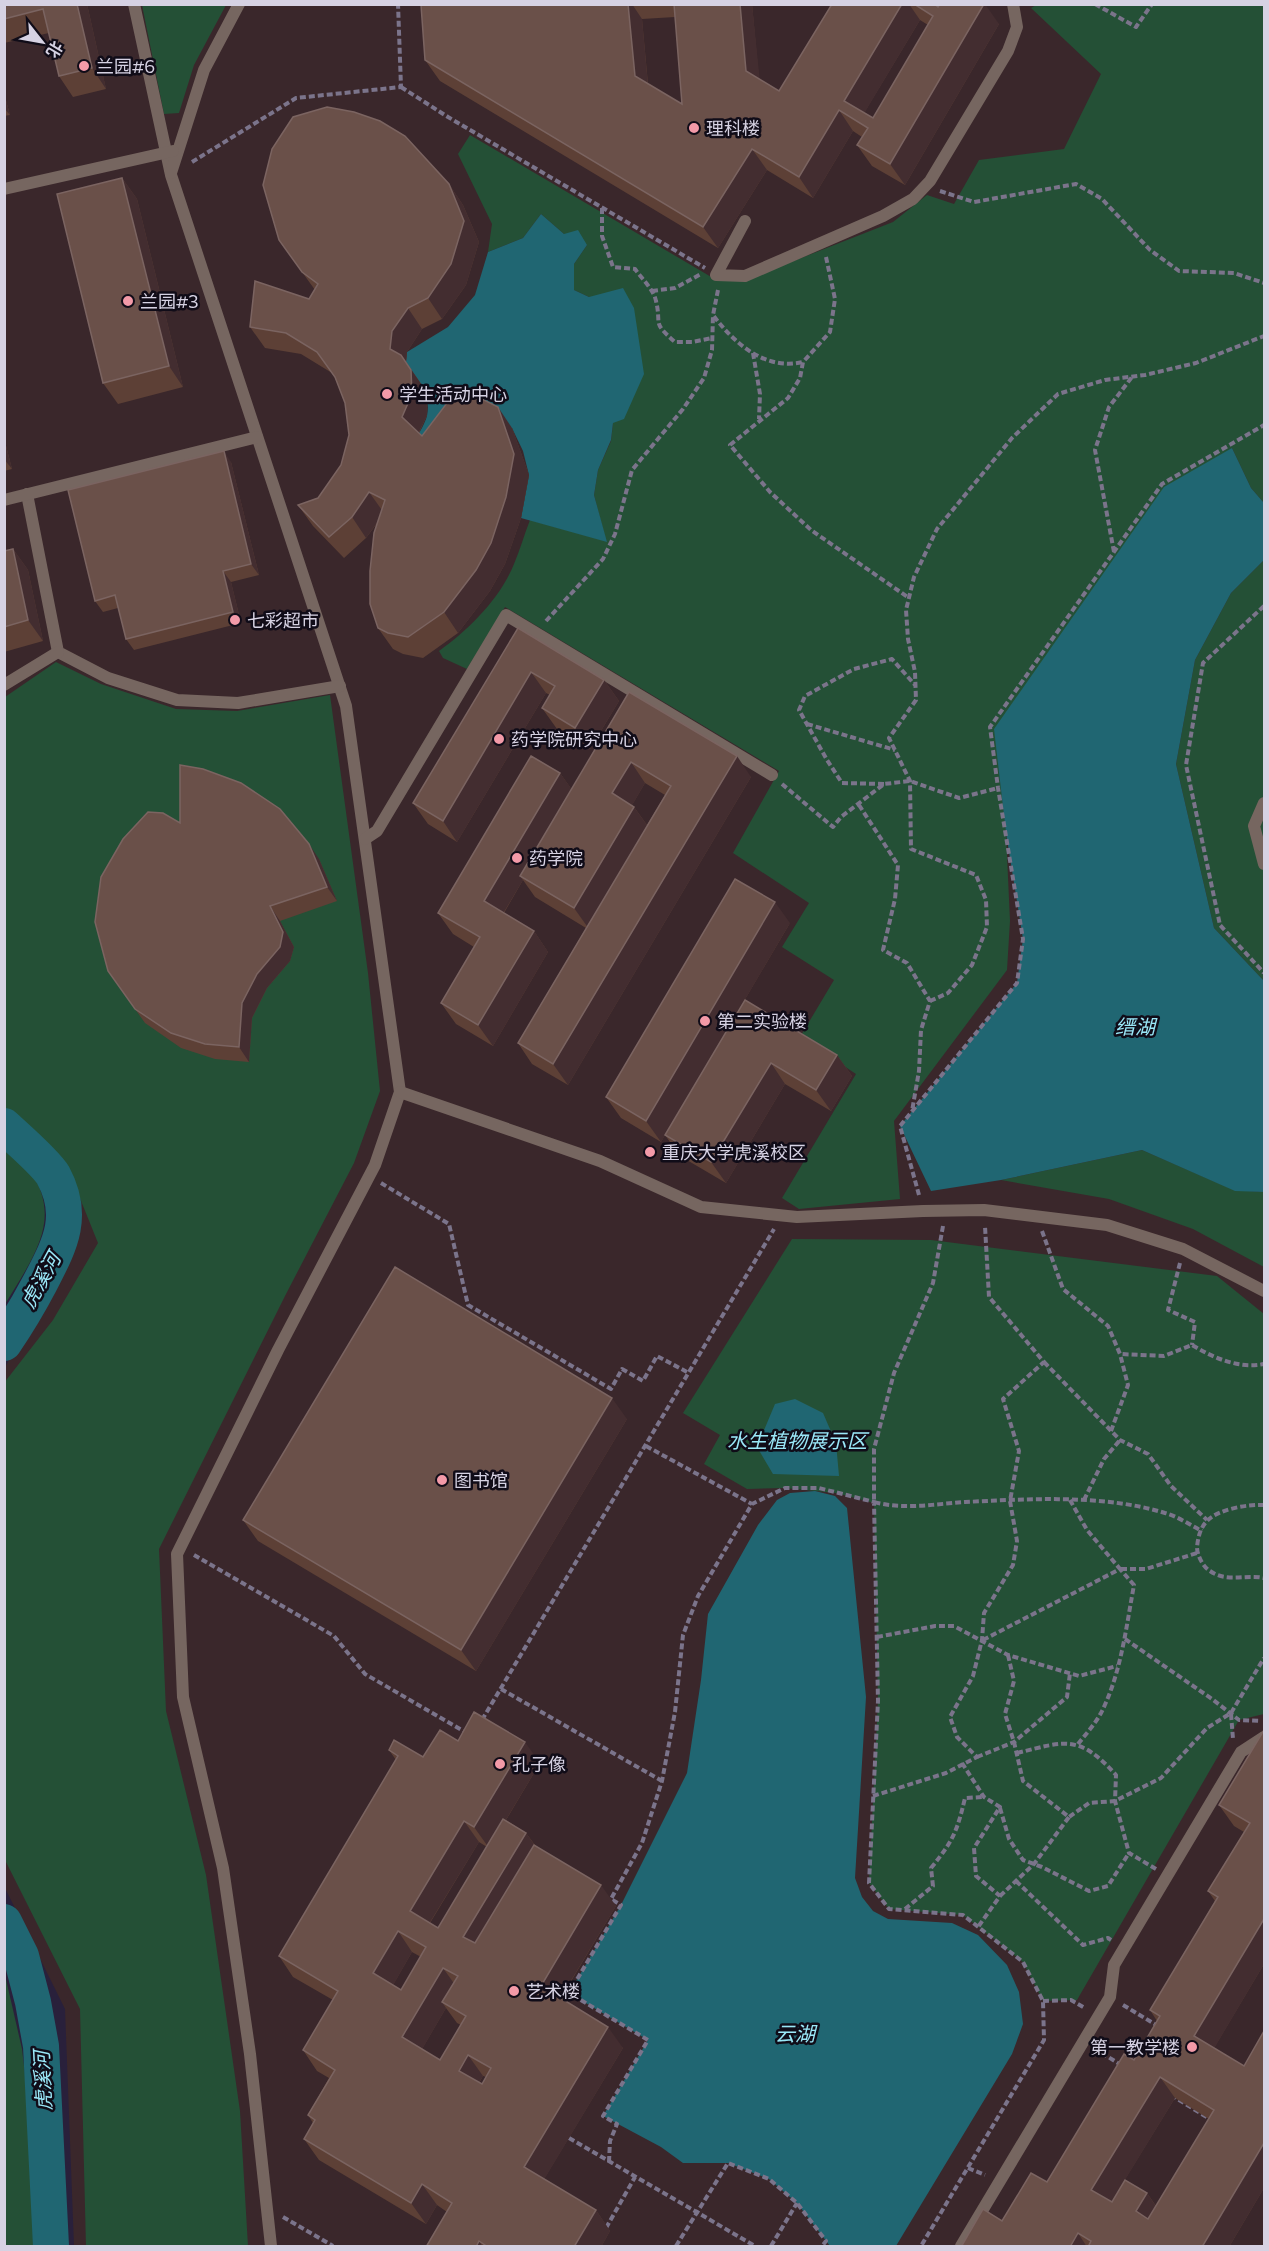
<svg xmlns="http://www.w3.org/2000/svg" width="1269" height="2251" font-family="Commissioner,'Noto Sans SC',sans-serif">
<rect width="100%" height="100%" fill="#29203b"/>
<polygon fill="#3a272b" points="5,5 1264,5 1264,2246 74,2246 65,2009 5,1888 5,1367 68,1263 77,1238 79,1224 68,1185 5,1118"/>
<g fill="#245036">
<path d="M 1038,4 L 1264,5 L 1264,503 L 1251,488 L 1232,448 L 995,729 L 1006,833 L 1010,921 L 1007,970 L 894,1121 L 900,1199 L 799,1209 L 782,1198 L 856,1074 L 800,1037 L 834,980 L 782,947 L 809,903 L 733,853 L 779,771 L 505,607 L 467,669 L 443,658 L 439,651 C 468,630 500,599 514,564 C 520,550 524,535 530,520 L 606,541 L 594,495 L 598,470 L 611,441 L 613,423 L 589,297 L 574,290 L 574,264 L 587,245 L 564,234 L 541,214 L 523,238 L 488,252 L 492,224 L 458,154 L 470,135 L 713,278 L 745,280 L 893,222 L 927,195 L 954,204 L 979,160 L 1064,149 L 1101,74 L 1031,8 Z"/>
<polygon points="142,5 226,5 194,65 179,113 164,114"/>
<polygon points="1264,560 1264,981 1214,928 1176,764 1195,660 1231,593"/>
<polygon points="56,662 101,684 176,709 237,711 330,695 368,973 380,1091 354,1163 285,1296 159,1549 166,1711 206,1875 240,2111 248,2246 86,2246 80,2009 5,1860 4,1383 53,1320 98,1243 73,1181 5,1109 5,697"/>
<path d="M 5,1140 C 68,1204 47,1237 5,1304 Z"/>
<polygon points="1142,1150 1234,1190 1264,1192 1264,1267 1193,1229 1109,1199 1001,1180"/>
<polygon points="792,1239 931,1240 1217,1276 1264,1314 1264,1714 1239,1720 1077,2000 1043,2001 1023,1962 963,1915 889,1909 869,1883 878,1701 874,1503 836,1493 785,1488 747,1489 704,1464 720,1435 683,1413"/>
<polygon points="5,1975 22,2049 35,2161 38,2246 5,2246"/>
</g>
<g fill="#206672">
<path d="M 541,214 L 564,234 L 578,230 L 587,245 L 574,264 L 574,290 L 589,297 L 623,288 L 634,308 L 644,374 L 624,419 L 613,423 L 611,440 L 598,470 L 594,495 L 607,542 L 521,518 L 529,475 L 523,451 L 512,428 L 416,438 C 420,432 425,423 427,416 C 431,396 421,379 405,370 L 407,352 L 448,327 L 475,295 L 488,252 L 523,238 Z"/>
<polygon points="1232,448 1251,488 1264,503 1264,560 1231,593 1195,660 1176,764 1214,928 1264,981 1264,1192 1235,1191 1142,1150 1001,1180 931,1191 900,1126 1017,983 1023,939 1006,833 994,729 1164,487"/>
<polygon points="795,1399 823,1413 836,1443 839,1476 773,1474 757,1447 775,1404"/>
<polygon points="815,1491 835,1496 847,1508 866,1697 855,1878 862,1897 873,1911 888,1919 952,1923 978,1935 1007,1965 1019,1992 1023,2024 1012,2054 896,2246 830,2246 797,2203 769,2179 728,2163 683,2163 661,2147 603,2116 648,2040 569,1993 621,1905 687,1773 701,1680 708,1614 758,1525 777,1500 790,1493"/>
</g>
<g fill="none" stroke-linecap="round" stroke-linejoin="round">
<g stroke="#206672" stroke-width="36">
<path d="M 4,1126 C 16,1137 46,1163 53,1175 C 76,1217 59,1246 40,1283 C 29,1304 17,1324 4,1343"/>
<polyline points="4,1922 21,1956 33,2002 41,2046 51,2246"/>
</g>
<g stroke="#7b748b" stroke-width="4" stroke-dasharray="6 3" stroke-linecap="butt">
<polyline points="1095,4 1136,27 1152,4"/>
<polyline points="401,87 448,117 705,268"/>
<polyline points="192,162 296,98 401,87 398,4"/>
<polyline points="940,191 974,202 1076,184 1102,199 1150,250 1179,271 1234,273 1264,283"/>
<path d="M 602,208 L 602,236 L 613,267 L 635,269 C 642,279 654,290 656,301 C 662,326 651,321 675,342 L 692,342 L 712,338"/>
<polyline points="826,257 835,299 830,332 803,362 800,378 788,398 730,445 770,492 811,530 909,598"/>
<path d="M 718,290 L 713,315 C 734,343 765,371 803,362"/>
<polyline points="652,291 675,288 701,274"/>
<polyline points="753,353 760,394 759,419"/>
<polyline points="1114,552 1095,450 1109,407 1132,377"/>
<polyline points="1264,606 1203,663 1186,765 1220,925 1264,973"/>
<polyline points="546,621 603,559 615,534 632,470 683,409 704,378 712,350 713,315"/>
<polyline points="807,724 895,750"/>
<polyline points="782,784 833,827 841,817 884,784 910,781 959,798 998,788"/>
<polyline points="884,784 842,783 827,760 799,710 805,696 854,669 892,659 915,685"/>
<polyline points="859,805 898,865 895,899 883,950 907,963 930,1001 921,1030 919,1071 912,1111"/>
<polyline points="930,1001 948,993 972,965 987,927 986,900 976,875 911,849 910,781 889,738 916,700 915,672 908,639 906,610 914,577 937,529 1012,438 1058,394 1105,380 1145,375 1196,363 1264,336"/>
<polyline points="381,1183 449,1224 468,1305 611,1389 622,1369 643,1381 657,1356 689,1373"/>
<polyline points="919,1195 900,1126 1017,983 1023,939 998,788 990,727 1162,484 1264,425"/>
<path d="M 943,1226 L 933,1283 L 894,1373 L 874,1449 L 874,1502 C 903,1510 935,1504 965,1502 C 1029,1499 1103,1494 1165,1513 C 1177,1516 1190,1525 1202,1531"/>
<path d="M 1042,1231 L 1063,1289 L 1108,1326 L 1120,1354 L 1164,1356 L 1192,1345 C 1214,1358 1238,1369 1264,1364"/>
<polyline points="1180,1263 1168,1310 1195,1322 1192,1345"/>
<polyline points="1044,1362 1120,1440 1148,1454 1171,1486 1207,1520"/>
<polyline points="1111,1431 1128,1385 1120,1354"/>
<polyline points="646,1446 752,1504"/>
<polyline points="1084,1500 1104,1459 1120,1440"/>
<path d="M 1264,1505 C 1249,1504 1218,1509 1207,1521 C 1200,1528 1198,1538 1197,1547 C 1197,1555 1203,1567 1210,1571 C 1227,1583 1246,1574 1264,1578"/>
<polyline points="194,1555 334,1636 365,1674 467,1733"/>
<polyline points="1121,1569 1146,1569 1197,1553"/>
<polyline points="877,1637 935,1626 954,1626 1008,1655 1079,1676 1117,1666"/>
<polyline points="1125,1639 1212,1699 1239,1720 1261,1721"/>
<polyline points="983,1640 1120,1569 1087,1530 1070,1500"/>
<polyline points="1008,1655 1014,1681 1005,1714 1014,1742 1023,1781 1069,1817 1089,1803 1115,1801 1161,1778 1207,1728 1231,1713 1264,1658"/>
<polyline points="501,1689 662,1781"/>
<polyline points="1231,1714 1233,1739"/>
<polyline points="482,1720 774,1229"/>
<path d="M 1078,1744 C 1086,1734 1095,1724 1101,1713 C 1121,1674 1126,1628 1134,1585 L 1120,1569"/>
<path d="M 1017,1753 C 1066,1741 1079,1734 1116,1775 L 1115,1801 L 1129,1853 L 1156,1869"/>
<polyline points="977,1757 1014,1742 1067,1697 1070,1673"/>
<polyline points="962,1763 984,1797 1000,1807 974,1848 976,1876 1000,1896 978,1927"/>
<polyline points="873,1796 946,1773 977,1757 957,1737 950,1717 973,1676 982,1640 984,1613 1013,1565 1017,1541 1010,1501 1019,1451 1003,1399 1044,1362 989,1297 985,1226"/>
<polyline points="1000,1808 1009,1839 1023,1860 1042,1867 1089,1891 1108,1886 1129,1853"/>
<polyline points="1016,1881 1083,1945 1108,1938 1111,1940"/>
<polyline points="1000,1896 1034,1864 1069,1817"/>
<path d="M 905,1909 L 933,1886 L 931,1868 C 953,1841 957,1832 965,1798 L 983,1797"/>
<polyline points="1043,2001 1071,2000 1085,2008"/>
<polyline points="1123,2005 1158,2026"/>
<polyline points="1094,2048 1121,2065"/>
<polyline points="1171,2095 1213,2121"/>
<polyline points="569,2138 755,2246"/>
<polyline points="609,2162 610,2141 617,2124 603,2116 648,2040 569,1993 621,1905 611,1899 642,1843 662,1781 675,1712 683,1635 698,1596 752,1504 785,1488 819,1488 874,1502 878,1701 869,1883 889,1909 963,1915 1023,1962 1043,2001 1044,2040 921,2246"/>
<polyline points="968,2168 985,2175"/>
<polyline points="283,2217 333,2246"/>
<polyline points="606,2228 635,2177"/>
<polyline points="676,2246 728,2163 769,2179 797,2203 826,2241 822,2246"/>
<polyline points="771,2246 797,2203"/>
</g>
<g stroke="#766660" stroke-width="12">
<polyline points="134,4 171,175 346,706 400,1092 375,1165 278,1350 177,1554 183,1697 223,1868 250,2054 271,2246"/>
<polyline points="171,173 204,70 239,4"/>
<polyline points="4,189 173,151"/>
<polyline points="745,221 716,275 745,276 883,216 913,199 930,181 1008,51 1017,27 1013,4"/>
<polyline points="27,494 58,652 108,678 177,700 238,703 340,686"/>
<polyline points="4,500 257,437"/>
<polyline points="4,685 58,652"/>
<polyline points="1264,803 1254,826 1264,864"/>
<polyline points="365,839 377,831 506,615 772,775"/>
<polyline points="400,1092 600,1161 701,1207 797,1217 923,1211 984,1210 1107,1225 1183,1249 1264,1291"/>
<polyline points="961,2246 1110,1997 1114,1965 1241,1752 1264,1737"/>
</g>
</g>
<g fill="#5d4036" fill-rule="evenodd">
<polygon points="4,4 87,4 106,89 73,97 59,76 49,33 4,43"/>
<path d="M 429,4 L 752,4 L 759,79 L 779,91 L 832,4 L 934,4 L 938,7 L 999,24 L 905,185 L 872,166 L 857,145 L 862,137 L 853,131 L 813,198 L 767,170 L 718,248 L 440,81 L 425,60 ZM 675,17 L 682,104 L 648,84 L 642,19 ZM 920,20 L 928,25 L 873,118 L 864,113 Z"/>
<polygon points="4,93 10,115 4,116"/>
<polygon points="122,178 137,199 183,387 118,404 103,383"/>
<polygon points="449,184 463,205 479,242 466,285 442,319 422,329 407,352 406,362 426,391 427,415 419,433 422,436 512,428 529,475 521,518 505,564 490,591 458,633 423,658 403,654 393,649 378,628 378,522 366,538 344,558 313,526 298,505 318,498 341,465 349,435 345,403 336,380 332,373 301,354 265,348 250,327 309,299 315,290 279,240"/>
<polygon points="4,438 12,469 4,471"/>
<polygon points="231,462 259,575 231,582 241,623 134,650 126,639 118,608 103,612 95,601"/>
<polygon points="13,549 28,570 43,641 4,652 4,551"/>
<polygon points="518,628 604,680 619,701 590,749 557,729 542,708 550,695 546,693 457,842 428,824 413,803"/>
<path d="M 629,692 L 751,777 L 568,1085 L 532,1064 L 518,1043 L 586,928 L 535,897 L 523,880 L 504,913 L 534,931 L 548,952 L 493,1046 L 456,1024 L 441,1003 L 474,947 L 453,934 L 438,913 L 560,773 L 572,790 ZM 645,783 L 665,795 L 647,825 L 634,807 L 632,805 Z"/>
<polygon points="180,823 319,859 337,901 280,921 294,947 290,961 267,988 252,1018 249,1062 215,1059 181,1048 145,1023 108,971"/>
<polygon points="790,923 698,1079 745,1000 837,1055 852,1076 831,1111 785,1084 726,1183 680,1156 665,1135 661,1142 621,1118 606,1097"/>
<polygon points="627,1419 476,1671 258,1541 243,1520"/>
<path d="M 1264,1730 L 1264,1964 L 1214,2048 L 1264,2188 L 1229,2247 L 961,2247 L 1002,2221 L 1047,2182 L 1134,2060 L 1157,2021 L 1150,2010 L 1215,1901 L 1208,1891 L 1244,1832 L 1234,1826 L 1219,1805 ZM 1175,2098 L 1209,2119 L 1156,2206 L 1147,2193 L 1111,2202 Z"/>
<path d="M 458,1741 L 540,1763 L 506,1820 L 526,1833 L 535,1845 L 616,1906 L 561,1998 L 623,2048 L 544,2179 L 596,2210 L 610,2231 L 601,2247 L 426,2247 L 447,2212 L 437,2205 L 426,2224 L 319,2160 L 304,2139 L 313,2123 L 308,2115 L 329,2078 L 317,2071 L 303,2050 L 333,2000 L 293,1977 L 279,1956 L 396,1760 L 389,1750 L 423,1757 ZM 479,1842 L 487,1847 L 438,1928 L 430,1923 ZM 412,1952 L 421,1957 L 401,1990 L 393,1985 ZM 446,2008 L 457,2023 L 461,2025 L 440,2060 L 422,2049 ZM 483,2076 L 486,2077 L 482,2084 L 479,2083 Z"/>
</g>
<g fill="#432d30">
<polygon points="77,4 87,4 106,89 92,68"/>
<polygon points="628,4 632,4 642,19 649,97 635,76"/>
<polygon points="740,4 752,4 761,92 746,71"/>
<polygon points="902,4 909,4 920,20 859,122 844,101"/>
<polygon points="978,4 985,4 999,24 905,185 890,164"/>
<polygon points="4,93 10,115 4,108"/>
<polygon points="839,110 853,131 813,198 799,177"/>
<polygon points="752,149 767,170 718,248 703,227"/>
<polygon points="122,178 137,199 183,387 169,366"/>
<polygon points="449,184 463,205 479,242 466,285 442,319 428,298"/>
<polygon points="408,308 422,329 407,352 406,362 426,391 427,415 416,438 402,417 390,349 392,331"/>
<polygon points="498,407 512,428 529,475 521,518 505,564 490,591 458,633 444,612"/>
<polygon points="4,438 12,469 4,459"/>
<polygon points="224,451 231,462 259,575 251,564"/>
<polygon points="369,492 384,513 366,538 352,517"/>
<polygon points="13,549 28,570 43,641 28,620"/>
<polygon points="223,571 231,582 241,623 233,612"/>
<polygon points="531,672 546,693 457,842 443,821"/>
<polygon points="604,680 619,701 590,749 575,728"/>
<polygon points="737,756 751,777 568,1085 553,1064"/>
<polygon points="631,762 645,783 627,814 612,793"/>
<polygon points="560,773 575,794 520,876 523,880 498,922 484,901"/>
<polygon points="634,807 649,828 589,929 574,908"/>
<polygon points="309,844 319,859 337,901 327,887"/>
<polygon points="775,902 790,923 661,1142 646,1121"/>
<polygon points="270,906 280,921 294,947 290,961 267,988 252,1018 249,1062 239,1047 242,1003"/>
<polygon points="534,931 548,952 493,1046 478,1025"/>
<polygon points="837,1055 852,1076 831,1111 816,1090"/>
<polygon points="771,1063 785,1084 726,1183 711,1162"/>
<polygon points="612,1398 627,1419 476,1671 461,1650"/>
<polygon points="525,1742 540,1763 489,1848 474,1827"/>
<polygon points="464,1821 479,1842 424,1932 410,1911"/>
<polygon points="526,1833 541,1854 478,1958 463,1937"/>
<polygon points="601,1885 616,1906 555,2007 541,1986"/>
<polygon points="1264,1919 1264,1964 1209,2057 1194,2036"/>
<polygon points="398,1931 412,1952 388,1994 373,1973"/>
<polygon points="443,1968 458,1989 442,2002 446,2008 417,2058 402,2037"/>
<polygon points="608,2027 623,2048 539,2188 524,2167"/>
<polygon points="468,2055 483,2076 473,2092 459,2071"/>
<polygon points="1160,2077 1175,2098 1106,2211 1091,2190"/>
<polygon points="1264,2143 1264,2188 1229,2247 1202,2247"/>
<polygon points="422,2184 437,2205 426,2224 411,2203"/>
<polygon points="1147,2193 1161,2214 1150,2232 1136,2211"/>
<polygon points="596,2210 610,2231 601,2247 574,2247"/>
<polygon points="1078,2233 1087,2247 1070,2247"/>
<polygon points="479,2241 483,2247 476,2247"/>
</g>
<g fill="#6a5049" stroke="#7b6461" stroke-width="1.5" fill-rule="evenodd">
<polygon points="4,4 77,4 92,68 59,76 43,9 4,19"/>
<polygon points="429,4 628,4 635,76 682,104 674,4 740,4 746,71 779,91 832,4 902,4 844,101 873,118 933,16 914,4 934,4 938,7 940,4 984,4 890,164 857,145 868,128 839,110 799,177 752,149 703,227 425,60 421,5"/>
<polygon points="327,107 354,112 380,121 405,136 449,184 464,221 451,264 428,298 408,308 392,331 390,349 401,355 411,370 412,394 402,417 422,436 447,403 468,392 498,407 514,454 506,497 491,543 476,570 444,612 408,637 388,633 378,628 370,604 370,571 374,533 385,500 369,492 352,517 329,537 298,505 318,498 341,465 349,435 345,403 335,377 317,352 286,333 250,327 255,281 309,299 318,284 302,272 279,240 263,185 272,149 293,117"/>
<polygon points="122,178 169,366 103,383 57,194"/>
<polygon points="224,451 251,564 223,571 233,612 126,639 115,595 95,601 68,490"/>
<polygon points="13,549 28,620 4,627 4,551"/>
<polygon points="518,628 604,680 575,728 542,708 555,686 531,672 443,821 413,803"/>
<polygon points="629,692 737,756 553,1064 518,1043 671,786 631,762 612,793 634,807 574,908 520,876"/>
<polygon points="531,756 560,773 484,901 534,931 478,1025 441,1003 480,937 438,913"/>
<polygon points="180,765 203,769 241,783 280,809 309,844 327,887 270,906 283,932 280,947 257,974 242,1003 239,1047 205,1044 171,1033 135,1009 108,971 95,922 101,877 123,839 148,812 163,813 180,823"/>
<polygon points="735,879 775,902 646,1121 606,1097"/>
<polygon points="745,1000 837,1055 816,1090 771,1063 711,1162 665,1135"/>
<polygon points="395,1267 612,1398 461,1650 243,1520"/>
<path d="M 474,1712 L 525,1742 L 474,1827 L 464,1821 L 410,1911 L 438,1928 L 503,1819 L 526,1833 L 463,1937 L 475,1943 L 534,1845 L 601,1885 L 541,1986 L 608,2027 L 524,2167 L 596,2210 L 574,2247 L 488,2247 L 479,2241 L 476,2247 L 426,2247 L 452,2203 L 422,2184 L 411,2203 L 304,2139 L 315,2120 L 308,2115 L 335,2070 L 303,2050 L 338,1991 L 279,1956 L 398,1756 L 389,1750 L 394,1740 L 423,1757 L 440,1730 L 458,1741 ZM 398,1931 L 426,1947 L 401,1990 L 373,1973 ZM 443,1968 L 458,1976 L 442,2002 L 466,2016 L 440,2060 L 402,2037 ZM 468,2055 L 491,2068 L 482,2084 L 459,2071 Z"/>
<path d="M 1264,1730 L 1264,1919 L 1194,2036 L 1244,2066 L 1264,2031 L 1264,2143 L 1202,2247 L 1088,2247 L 1091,2241 L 1078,2233 L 1070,2247 L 961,2247 L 983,2209 L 1002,2221 L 1031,2173 L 1047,2182 L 1124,2054 L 1134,2060 L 1160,2016 L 1150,2010 L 1218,1897 L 1208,1891 L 1250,1823 L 1219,1805 ZM 1160,2077 L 1214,2110 L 1148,2219 L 1136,2211 L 1147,2193 L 1125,2180 L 1112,2202 L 1091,2190 Z"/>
</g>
<g fill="#f39aa8" stroke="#100c18" stroke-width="2">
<circle cx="84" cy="66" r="6"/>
<circle cx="694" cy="128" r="6"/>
<circle cx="128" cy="301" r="6"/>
<circle cx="387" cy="394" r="6"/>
<circle cx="235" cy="620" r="6"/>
<circle cx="499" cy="739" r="6"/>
<circle cx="517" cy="858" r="6"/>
<circle cx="705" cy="1021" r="6"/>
<circle cx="650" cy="1152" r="6"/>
<circle cx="442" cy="1480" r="6"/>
<circle cx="500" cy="1764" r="6"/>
<circle cx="514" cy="1991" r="6"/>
<circle cx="1192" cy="2047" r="6"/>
</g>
<g text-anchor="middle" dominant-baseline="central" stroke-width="5" stroke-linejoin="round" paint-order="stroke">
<g font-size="18" fill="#d6d2e3" stroke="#100c18" text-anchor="start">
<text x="96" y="66">兰园#6</text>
<text x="706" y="128">理科楼</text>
<text x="140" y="301">兰园#3</text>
<text x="399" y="394">学生活动中心</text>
<text x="247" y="620">七彩超市</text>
<text x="511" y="739">药学院研究中心</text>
<text x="529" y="858">药学院</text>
<text x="717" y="1021">第二实验楼</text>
<text x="662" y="1152">重庆大学虎溪校区</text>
<text x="454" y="1480">图书馆</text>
<text x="512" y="1764">孔子像</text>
<text x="526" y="1991">艺术楼</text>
<text x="1180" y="2047" text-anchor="end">第一教学楼</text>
</g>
<g font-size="20" font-style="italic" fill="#9ae8f8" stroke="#100c18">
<text x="1135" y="1026">缙湖</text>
<text transform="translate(40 1280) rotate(-61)">虎溪河</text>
<text x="797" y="1440">水生植物展示区</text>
<text x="795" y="2033">云湖</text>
<text transform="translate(42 2081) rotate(-93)">虎溪河</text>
</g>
</g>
<rect width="1269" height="2251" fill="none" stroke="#d6d2e3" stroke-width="12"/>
<g transform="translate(42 42) rotate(121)" stroke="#100c18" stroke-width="4.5" paint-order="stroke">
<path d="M0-4.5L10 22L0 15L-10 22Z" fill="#d6d2e3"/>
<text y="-9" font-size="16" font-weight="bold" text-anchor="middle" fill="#d6d2e3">北</text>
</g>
</svg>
